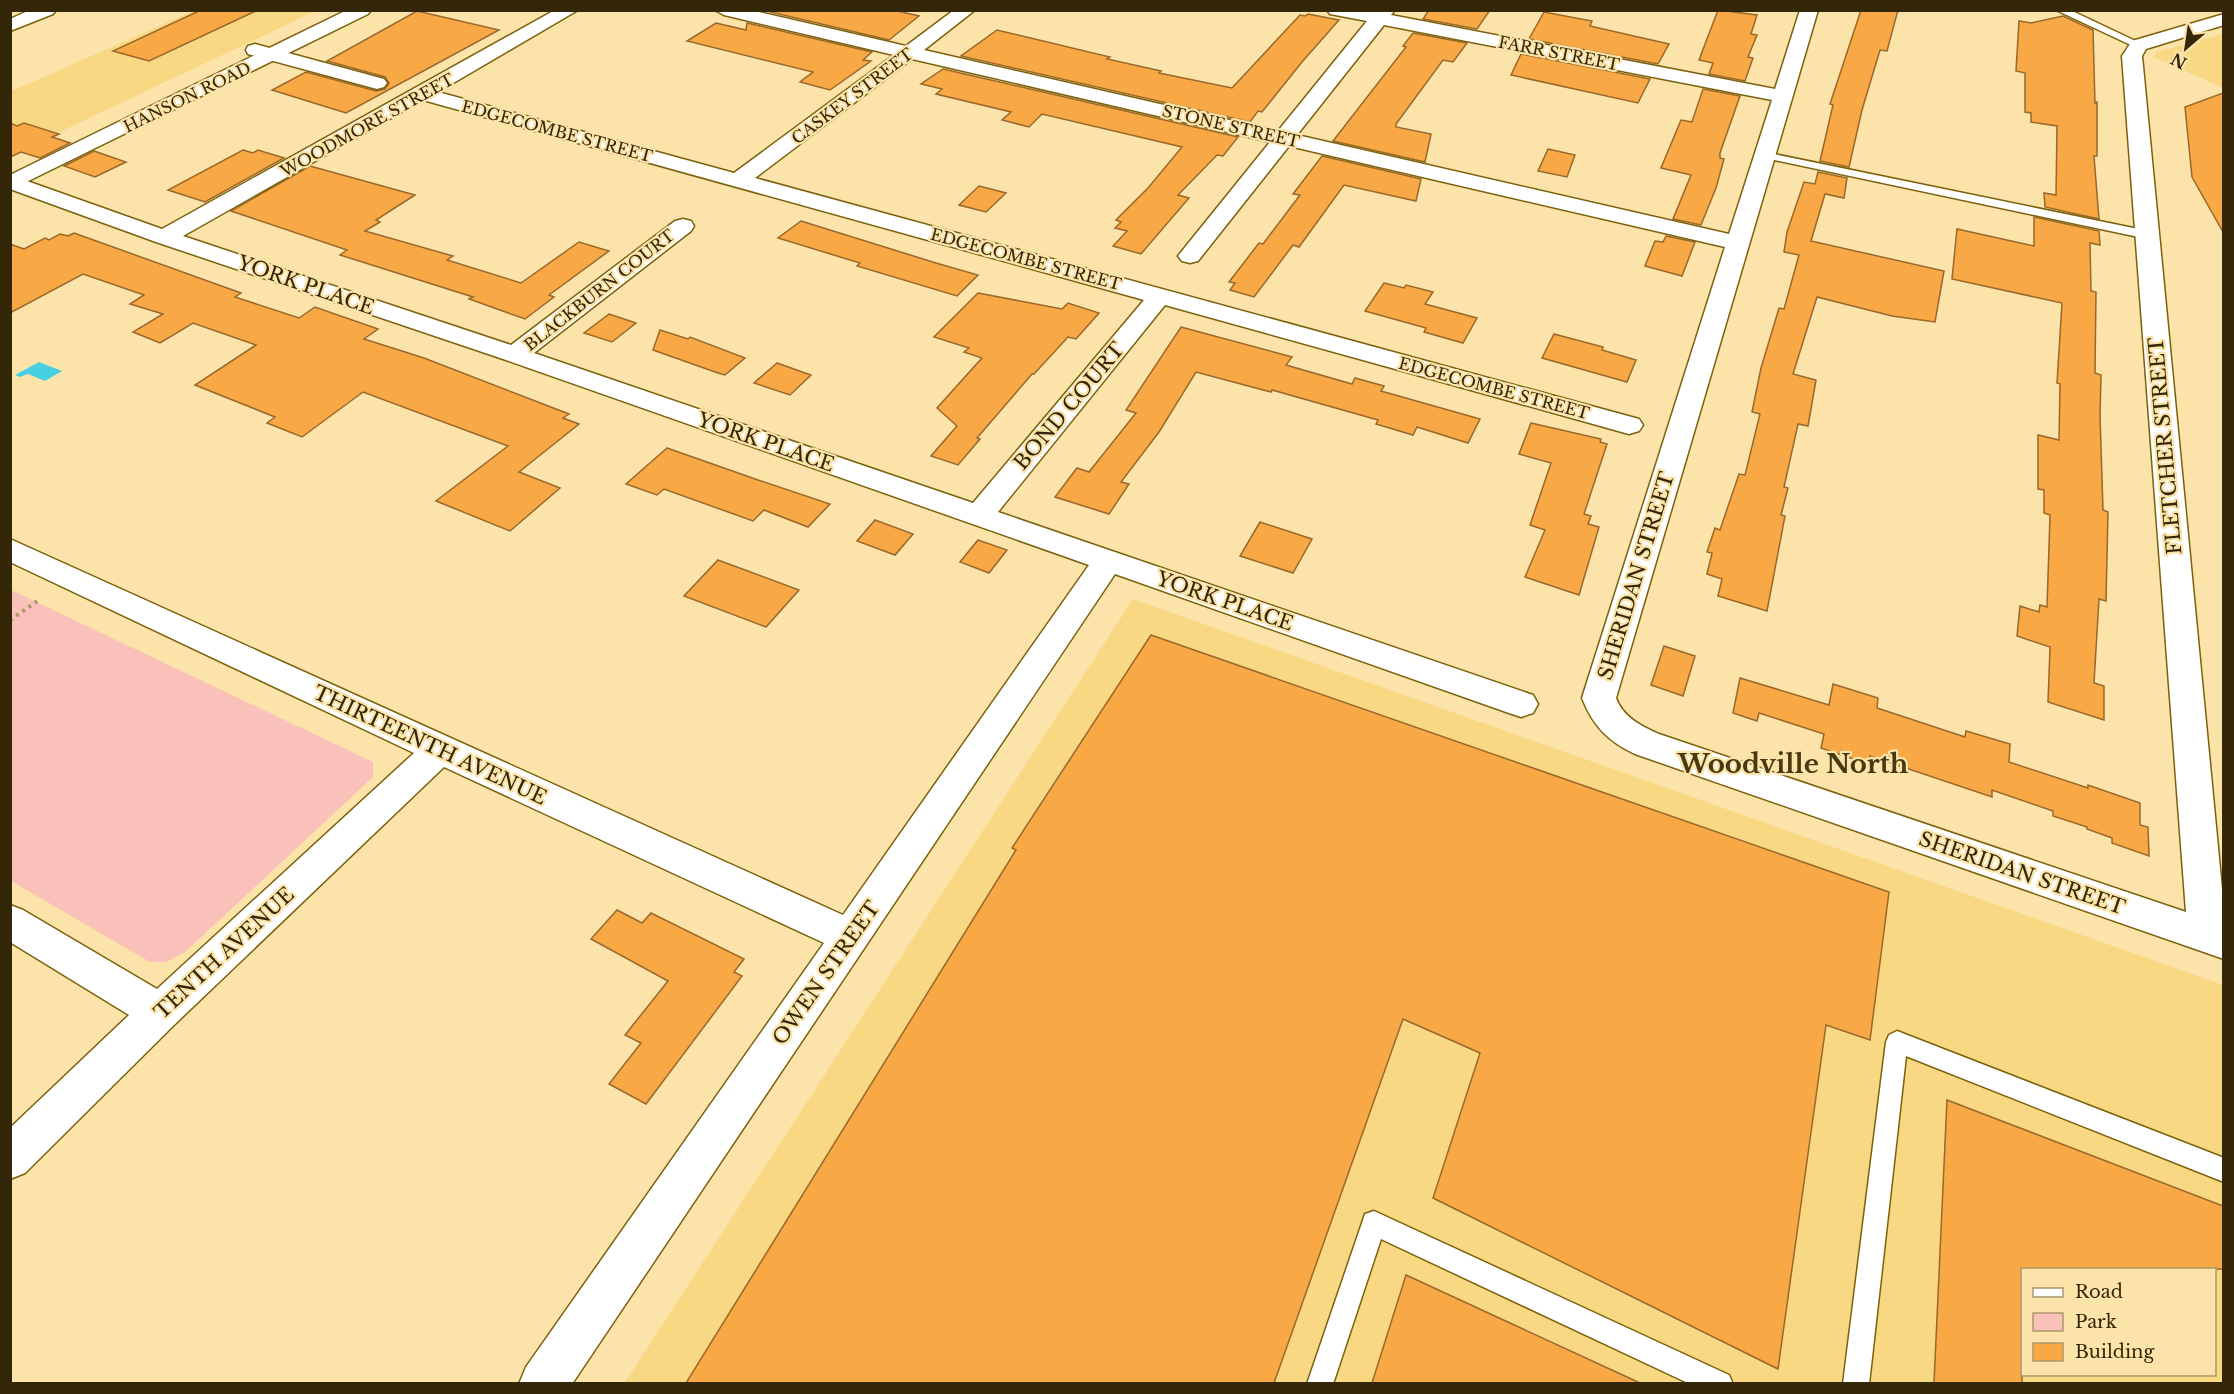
<svg xmlns="http://www.w3.org/2000/svg" width="2234" height="1394" font-family="'Libre Baskerville',serif">
<rect width="100%" height="100%" fill="#fbe3a9"/>
<g fill="#f9d884" fill-rule="evenodd">
<polygon points="193,11 315,11 11,155 10,92"/>
<polygon points="2223,34 2223,88 2154,57 2157,52"/>
<path d="M 1133,599 L 2223,985 L 2223,1383 L 624,1384 ZM 2022,1270 L 2214,1270 L 2214,1374 L 2022,1374 Z"/>
</g>
<polygon fill="#f9c1b9" points="11,590 373,762 373,777 185,952 166,962 150,962 11,881"/>
<polygon fill="#49cfe2" points="39,362 62,371 45,381 28,374 20,377 15,375"/>
<g fill="#f8a845" stroke="#99682b" stroke-width="1.5">
<polygon points="201,10 258,10 149,61 113,51"/>
<polygon points="762,10 893,10 919,16 889,40"/>
<polygon points="1429,10 1490,10 1477,29 1423,19"/>
<polygon points="1718,10 1757,15 1751,34 1757,35 1748,57 1753,58 1745,81 1709,74 1713,63 1699,60"/>
<polygon points="1861,10 1898,10 1887,51 1880,50 1862,110 1849,167 1820,161 1833,105 1830,104"/>
<polygon points="417,11 499,30 346,113 272,90 306,72 376,91 385,89 389,83 385,77 327,61"/>
<polygon points="1544,12 1592,21 1590,26 1669,44 1658,64 1529,39"/>
<polygon points="1308,14 1339,20 1302,62 1262,112 1258,111 1250,122 961,56 997,30 1110,57 1107,59 1161,71 1159,73 1232,88 1300,15 1305,16"/>
<polygon points="2063,16 2093,30 2095,103 2097,102 2097,156 2094,156 2099,219 2045,207 2044,193 2056,195 2057,126 2031,122 2031,113 2025,112 2025,73 2016,71 2019,21 2031,23"/>
<polygon points="716,23 746,30 747,23 872,52 863,60 871,61 830,90 800,82 813,72 687,41"/>
<polygon points="1413,33 1467,43 1453,62 1443,60 1396,124 1396,127 1431,134 1425,162 1333,141 1406,47 1403,46"/>
<polygon points="1521,54 1650,79 1638,103 1511,75"/>
<polygon points="943,69 1238,137 1223,156 1217,155 1178,195 1189,198 1141,254 1113,246 1127,231 1115,228 1121,222 1116,220 1148,188 1182,147 1042,114 1029,127 1002,120 1011,112 936,94 942,89 921,84"/>
<polygon points="1703,89 1740,96 1720,153 1720,158 1724,159 1716,188 1701,225 1673,219 1691,175 1661,168 1681,120 1692,122"/>
<polygon points="2223,93 2223,232 2192,177 2185,107"/>
<polygon points="10,123 17,126 24,123 59,134 52,137 70,143 40,158 21,152 10,157"/>
<polygon points="1548,149 1575,155 1567,177 1538,171"/>
<polygon points="243,150 253,153 258,150 284,158 205,202 168,190"/>
<polygon points="94,151 126,162 95,177 64,166"/>
<polygon points="1322,156 1421,179 1416,201 1344,185 1299,247 1293,245 1254,297 1230,290 1235,283 1229,282 1259,243 1263,244 1300,195 1293,194"/>
<polygon points="310,166 415,195 376,220 380,222 365,231 453,256 447,260 521,283 579,242 609,251 549,295 554,297 525,319 469,299 473,297 340,255 347,250 231,211"/>
<polygon points="1818,172 1847,178 1844,198 1825,194 1811,241 1944,271 1935,322 1892,316 1817,297 1793,374 1816,380 1808,426 1798,424 1784,487 1788,488 1781,515 1785,516 1767,611 1718,596 1722,579 1707,574 1712,553 1707,552 1715,528 1720,530 1739,474 1745,475 1760,414 1752,412 1761,368 1779,308 1784,309 1799,255 1784,252 1787,232 1804,182 1815,184"/>
<polygon points="979,186 1006,193 986,212 959,205"/>
<polygon points="2034,217 2099,231 2100,245 2090,243 2091,291 2096,292 2095,373 2101,375 2100,416 2103,510 2108,512 2106,601 2099,599 2094,683 2104,686 2104,720 2048,702 2050,647 2017,636 2020,606 2039,612 2040,605 2047,607 2050,515 2044,513 2044,490 2038,489 2038,435 2059,440 2060,384 2057,383 2062,303 1952,279 1957,229 2034,246"/>
<polygon points="801,221 936,263 978,275 957,296 857,266 860,263 778,238"/>
<polygon points="74,233 241,293 235,297 299,318 315,307 378,329 364,339 424,358 569,414 563,418 579,424 519,472 560,488 510,531 436,501 508,446 363,392 302,437 267,423 275,417 195,385 256,345 193,323 160,343 133,332 163,314 130,304 144,295 83,274 10,313 10,244 24,249 45,238 49,240 60,234 68,236"/>
<polygon points="1666,236 1695,242 1682,276 1645,266 1655,241 1663,242"/>
<polygon points="1384,283 1404,288 1406,285 1433,292 1425,304 1477,318 1463,343 1424,332 1426,328 1365,311"/>
<polygon points="978,293 1062,309 1068,303 1099,313 1076,339 1068,337 1034,374 1032,374 977,438 980,439 958,465 931,456 957,426 937,408 982,358 964,352 969,348 934,337"/>
<polygon points="609,314 636,323 612,342 584,333"/>
<polygon points="1181,327 1292,357 1286,365 1352,384 1355,378 1384,386 1381,391 1480,419 1468,443 1417,427 1413,435 1376,424 1378,420 1272,390 1271,392 1196,372 1159,432 1121,482 1129,484 1109,514 1055,497 1077,468 1089,472 1136,413 1126,410"/>
<polygon points="660,330 688,339 690,337 745,358 725,375 718,373 653,350"/>
<polygon points="1554,334 1603,347 1602,350 1636,360 1627,382 1542,358"/>
<polygon points="777,363 811,375 790,395 754,383"/>
<polygon points="1531,423 1601,439 1600,442 1607,444 1584,514 1591,516 1588,524 1599,527 1579,595 1525,577 1545,530 1530,525 1551,463 1519,454"/>
<polygon points="667,448 758,480 830,504 808,527 764,510 753,521 664,489 657,495 626,484"/>
<polygon points="875,520 913,534 895,555 857,541"/>
<polygon points="1260,522 1312,539 1293,573 1240,556"/>
<polygon points="978,540 1007,550 989,573 960,562"/>
<polygon points="718,560 799,590 766,627 684,596"/>
<polygon points="1151,635 1889,892 1870,1040 1826,1025 1778,1369 1433,1198 1480,1053 1403,1019 1274,1383 686,1383 1016,850 1012,848"/>
<polygon points="1664,646 1695,656 1683,696 1651,685"/>
<polygon points="1740,678 1829,705 1833,684 1878,698 1877,708 1965,737 1966,731 2010,744 2009,762 2088,788 2088,785 2140,803 2140,825 2148,827 2149,856 2112,843 2112,838 2087,829 2087,827 2053,816 2053,811 1992,790 1992,797 1870,756 1868,764 1821,748 1824,734 1759,713 1757,721 1733,713"/>
<polygon points="617,910 642,923 651,913 744,959 734,972 742,976 646,1104 609,1084 641,1043 625,1035 668,981 591,939"/>
<polygon points="1947,1100 2223,1206 2223,1269 2022,1269 2022,1383 1934,1383"/>
<polygon points="1406,1275 1640,1383 1372,1383"/>
</g>
<g fill="none" stroke-linecap="round" stroke-linejoin="round">
<defs>
<g id="service">
<polygon points="2056,10 2070,10 2144,45 2135,47"/>
<polygon points="1764,152 2148,231 2154,235 2148,239 1760,157 1760,153"/>
<polygon points="1897,1031 2224,1158 2224,1182 1906,1056 1869,1384 1843,1384 1886,1042 1889,1035"/>
<polygon points="1374,1211 1729,1375 1733,1384 1690,1384 1381,1239 1333,1384 1307,1384 1362,1223 1365,1214"/>
</g>
<g id="minor">
<polygon points="30,10 56,10 53,14 10,31 10,19"/>
<path d="M 555,10 L 578,10 L 438,92 L 734,173 L 894,55 L 724,15 L 715,10 L 750,10 L 906,46 L 954,10 L 975,10 L 924,50 L 1278,131 L 1367,21 L 1330,14 L 1327,10 L 1395,10 L 1391,15 L 1775,89 L 1800,10 L 1818,10 L 1616,698 C 1623,717 1641,726 1659,734 L 2186,912 L 2122,56 L 2132,41 L 2224,14 L 2224,25 L 2146,49 L 2142,56 L 2224,910 L 2224,959 L 1635,754 C 1608,741 1593,726 1582,698 L 1725,247 L 1289,146 L 1198,261 L 1190,263 L 1182,261 L 1178,256 L 1270,142 L 912,59 L 755,178 L 1639,419 L 1643,425 L 1639,431 L 1629,434 L 1165,305 L 998,512 L 1533,695 L 1538,704 L 1533,713 L 1521,717 L 1509,713 L 1115,574 L 572,1384 L 519,1384 L 526,1367 L 824,943 L 444,767 L 174,1025 L 25,1173 L 10,1179 L 10,1128 L 129,1015 L 10,942 L 10,905 L 23,910 L 157,989 L 414,753 L 10,562 L 10,539 L 843,915 L 1089,565 L 506,360 L 156,242 L 10,189 L 10,175 L 162,229 ZM 1384,25 L 1772,100 L 1729,234 L 1297,135 ZM 423,100 L 1144,300 L 973,503 L 534,353 L 691,231 L 694,226 L 691,221 L 683,219 L 675,221 L 511,345 L 183,236 Z"/>
<polygon points="255,44 384,79 387,83 384,87 377,89 248,54 246,50 248,46"/>
</g>
<polygon id="secondary" points="347,10 371,10 368,14 10,190 10,175"/>
</defs>
<use href="#service" stroke="#7c610b" stroke-width="3"/>
<use href="#minor" stroke="#7c610b" stroke-width="3"/>
<use href="#secondary" stroke="#7c610b" stroke-width="3"/>
<polyline stroke="#ac9869" stroke-width="4" stroke-dasharray="3 4.5" stroke-linecap="butt" points="10,620 39,600"/>
<use href="#service" fill="#fff" fill-rule="evenodd"/>
<use href="#minor" fill="#fff" fill-rule="evenodd"/>
<use href="#secondary" fill="#fff" fill-rule="evenodd"/>
</g>
<g text-anchor="middle" dominant-baseline="central" stroke-width="4.5" stroke-linejoin="round" paint-order="stroke">
<g font-size="16" fill="#332707" stroke="#fbe3a9">
<text transform="translate(1559 53) rotate(11)">FARR STREET</text>
<text transform="translate(852 96) rotate(-37)">CASKEY STREET</text>
<text transform="translate(187 97) rotate(-26)">HANSON ROAD</text>
<text transform="translate(367 125) rotate(-29)">WOODMORE STREET</text>
<text transform="translate(1231 126) rotate(13)">STONE STREET</text>
<text transform="translate(557 131) rotate(15)">EDGECOMBE STREET</text>
<text transform="translate(1026 259) rotate(15)">EDGECOMBE STREET</text>
<text transform="translate(599 290) rotate(-38)">BLACKBURN COURT</text>
<text transform="translate(1494 388) rotate(15)">EDGECOMBE STREET</text>
</g>
<g font-size="20" fill="#332707" stroke="#fbe3a9">
<text transform="translate(306 285) rotate(19)">YORK PLACE</text>
<text transform="translate(1069 406) rotate(-50)">BOND COURT</text>
<text transform="translate(766 442) rotate(19)">YORK PLACE</text>
<text transform="translate(2165 446) rotate(-95)">FLETCHER STREET</text>
<text transform="translate(1636 576) rotate(-73)">SHERIDAN STREET</text>
<text transform="translate(1225 601) rotate(19)">YORK PLACE</text>
<text transform="translate(430 745) rotate(25)">THIRTEENTH AVENUE</text>
<text transform="translate(2022 873) rotate(19)">SHERIDAN STREET</text>
<text transform="translate(224 953) rotate(-43)">TENTH AVENUE</text>
<text transform="translate(826 973) rotate(-55)">OWEN STREET</text>
</g>
<g font-size="26" font-weight="bold" fill="#483911" stroke="#fbe3a9">
<text x="1793" y="764">Woodville North</text>
</g>
</g>
<rect width="2234" height="1394" fill="none" stroke="#332707" stroke-width="24"/>
<rect x="2021" y="1268" width="195" height="108" fill="#fbe3a9" stroke="#ab9868" stroke-width="1.5"/>
<rect x="2033" y="1288" width="30" height="9" fill="#ffffff" stroke="#ab9868" stroke-width="1.5"/>
<text x="2075" y="1298" font-size="18" fill="#332707">Road</text>
<rect x="2033" y="1313" width="30" height="18" fill="#f9c1b9" stroke="#ab9868" stroke-width="1.5"/>
<text x="2075" y="1328" font-size="18" fill="#332707">Park</text>
<rect x="2033" y="1343" width="30" height="18" fill="#f8a845" stroke="#ab9868" stroke-width="1.5"/>
<text x="2075" y="1358" font-size="18" fill="#332707">Building</text>
<g transform="translate(2186 48) rotate(209)" stroke="#fbe3a9" stroke-width="4.5" paint-order="stroke">
<path d="M0-4.5L10 22L0 15L-10 22Z" fill="#332707"/>
<text y="-9" font-size="16" font-weight="bold" text-anchor="middle" fill="#332707">N</text>
</g>
</svg>
